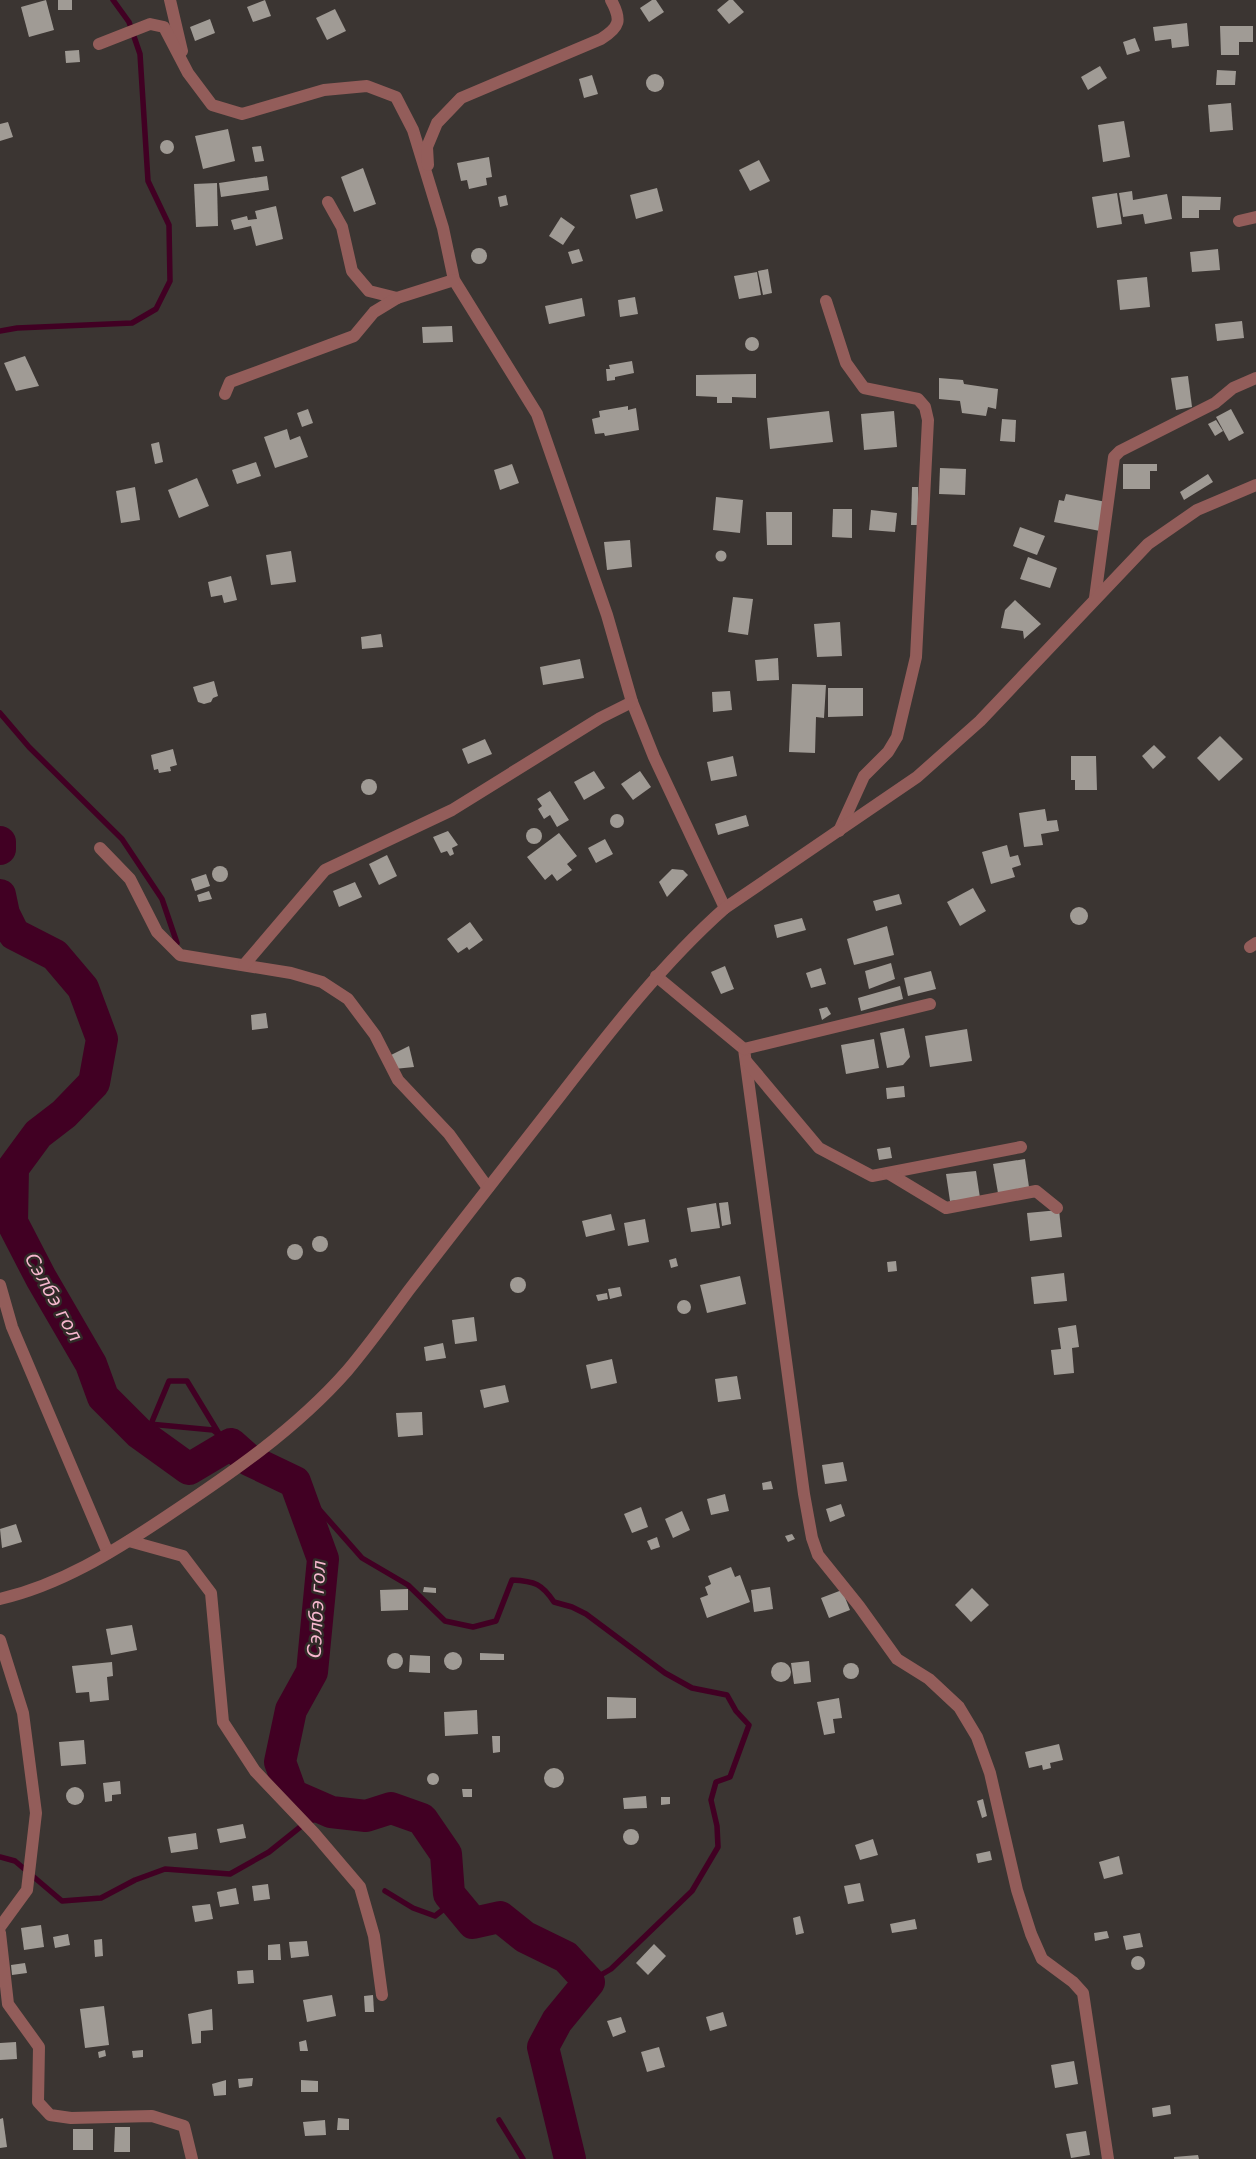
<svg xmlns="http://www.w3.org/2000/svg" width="1256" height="2159" font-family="'DejaVu Sans',sans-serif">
<rect width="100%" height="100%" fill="#3b3532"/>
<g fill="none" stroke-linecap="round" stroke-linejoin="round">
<g stroke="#410023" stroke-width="5.5">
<polyline points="0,331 17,328 132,323 156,309 170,281 169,225 148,181 140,54 129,22 113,0"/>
<polyline points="0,713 29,747 122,839 162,899 177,943"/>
<polyline points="128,1422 213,1430 231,1444"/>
<polyline points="151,1424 169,1381 187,1381 221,1437"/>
<path d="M 295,1482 L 362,1558 L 408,1585 L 445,1621 L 473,1627 L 496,1621 L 512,1580 C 535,1581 542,1584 554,1602 L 572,1607 L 586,1614 L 665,1673 L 692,1688 L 727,1695 L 736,1711 L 749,1725 L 730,1777 L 716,1782 L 711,1800 L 717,1826 L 718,1847 L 692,1891 L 611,1969 L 589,1982"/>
<polyline points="0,1857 15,1861 62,1901 101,1898 135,1880 165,1869 230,1874 269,1852 304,1824 331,1812"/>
<polyline points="385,1891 413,1908 435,1916 454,1901"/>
<polyline points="499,2120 523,2159"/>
</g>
<g stroke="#410023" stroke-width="32">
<polyline points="0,842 0,849"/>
<polyline points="0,895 4,914 14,934 55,955 83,988 102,1039 94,1083 64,1114 38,1134 13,1168 12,1222 41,1278 91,1364 103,1397 139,1433 189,1469 231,1444 249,1460 295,1482 323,1559 312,1672 291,1710 280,1762 292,1795 331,1812 366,1816 391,1808 422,1819 446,1854 449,1894 473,1923 500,1917 525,1937 566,1957 589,1982 557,2021 543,2047 570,2159"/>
</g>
</g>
<g fill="#a09b95">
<polygon points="46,0 54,30 29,37 21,7"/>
<rect x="58" y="0" width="14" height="10"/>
<polygon points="265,0 271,16 253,22 247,7"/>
<polygon points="652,0 656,0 664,12 649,22 640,8"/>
<polygon points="729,0 733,0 744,12 729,24 717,10"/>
<polygon points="335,9 346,31 327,40 316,18"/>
<polygon points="210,19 215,33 195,41 190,27"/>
<polygon points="1187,23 1189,46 1172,48 1171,39 1155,41 1153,27"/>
<polygon points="1220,26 1253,26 1253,42 1239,42 1239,55 1221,55"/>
<polygon points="1135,38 1140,51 1127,55 1123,42"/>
<polygon points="79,50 80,62 66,63 65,51"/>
<polygon points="1100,66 1107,78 1088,90 1081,77"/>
<polygon points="1217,70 1236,71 1235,85 1216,85"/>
<circle cx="655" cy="83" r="9"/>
<polygon points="592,75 598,94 584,98 579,79"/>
<polygon points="1231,103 1233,130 1210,132 1208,105"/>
<polygon points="1124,121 1130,157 1103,162 1098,125"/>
<polygon points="8,122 13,137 0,141 0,124"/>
<polygon points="228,129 235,161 203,169 195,136"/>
<circle cx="167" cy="147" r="7"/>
<polygon points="261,146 264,161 255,162 252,147"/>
<polygon points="489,157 492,177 486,178 487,185 469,189 467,180 461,181 457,163"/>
<polygon points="759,160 770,181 750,191 739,170"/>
<polygon points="363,168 376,204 354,212 341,177"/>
<polygon points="267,176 269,190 221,197 219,183"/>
<polygon points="217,183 218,226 196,227 194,184"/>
<polygon points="657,188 663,211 636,219 630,195"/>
<polygon points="1132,191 1133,200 1167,194 1172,219 1145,224 1143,214 1123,217 1119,193"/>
<polygon points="1117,193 1122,224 1097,228 1092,197"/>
<polygon points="506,195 508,205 500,207 498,197"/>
<polygon points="1182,196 1221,197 1220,210 1199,210 1199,218 1182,218"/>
<polygon points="276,206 283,239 256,246 251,226 234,230 231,220 247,216 248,220 257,219 255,211"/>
<polygon points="561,217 575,227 563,245 549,236"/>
<circle cx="479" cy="256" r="8"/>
<polygon points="579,249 583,261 572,264 568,252"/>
<polygon points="1218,249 1220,270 1192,272 1190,252"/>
<polygon points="768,269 772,293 763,295 758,271"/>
<polygon points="757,272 761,295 739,299 734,276"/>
<polygon points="1147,277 1150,307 1120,310 1117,280"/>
<polygon points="635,297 638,314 620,317 618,300"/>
<polygon points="582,298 585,316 549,324 545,306"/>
<polygon points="1242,321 1244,338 1217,341 1215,324"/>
<polygon points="452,326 453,342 423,343 422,327"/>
<circle cx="752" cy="344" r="7"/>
<polygon points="25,356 39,386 16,391 4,363"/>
<polygon points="632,361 634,373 615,377 615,380 607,381 606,369 610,369 609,365"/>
<polygon points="756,374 756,398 732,397 732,403 717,403 717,397 696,396 696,375"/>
<polygon points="1188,376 1192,407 1176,410 1171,378"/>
<polygon points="939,378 963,380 964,384 998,389 996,409 988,407 986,416 962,413 960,401 939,399"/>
<polygon points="628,406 628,410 636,408 639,430 605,436 604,433 595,434 592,419 600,417 599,411"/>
<polygon points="308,409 313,423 302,427 297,413"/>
<polygon points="1231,409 1244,433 1229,441 1216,417"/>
<polygon points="829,411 833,442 770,449 767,418"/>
<polygon points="894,411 897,447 864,450 861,414"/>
<polygon points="1002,419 1016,420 1015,442 1000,441"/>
<polygon points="1216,420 1223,431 1215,436 1208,424"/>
<polygon points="287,429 290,440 300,436 308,457 275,468 264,437"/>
<polygon points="159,442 163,462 155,464 151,444"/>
<polygon points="256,462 261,476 237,484 232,470"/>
<polygon points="512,464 519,483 500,490 494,470"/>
<polygon points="1123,464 1157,464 1157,471 1150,471 1150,489 1123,489"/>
<polygon points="940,468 966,469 965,495 939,494"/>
<polygon points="1208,474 1213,482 1184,500 1180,492"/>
<polygon points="197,478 209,506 179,518 168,490"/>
<polygon points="135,487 140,520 121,523 116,491"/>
<polygon points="912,487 918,487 918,525 911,525"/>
<polygon points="1066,494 1106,502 1100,531 1054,522 1059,500 1064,501"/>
<polygon points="716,497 743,500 740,533 713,530"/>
<polygon points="833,509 852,509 852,538 832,537"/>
<polygon points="871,510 897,513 895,532 869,530"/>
<polygon points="766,512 792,512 792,545 767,545"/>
<polygon points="1020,527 1045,536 1037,555 1013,546"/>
<polygon points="630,540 632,567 607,570 604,542"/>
<circle cx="721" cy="556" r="5.5"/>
<polygon points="291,551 296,582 271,585 266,555"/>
<polygon points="1028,557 1057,568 1050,588 1020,579"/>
<polygon points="231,576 237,600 224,603 222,595 211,597 208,582"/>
<polygon points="733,597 753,599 748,635 728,632"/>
<polygon points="1015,600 1041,624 1024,639 1023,631 1001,628 1005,610"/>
<polygon points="840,622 842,656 817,657 814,624"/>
<polygon points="381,634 383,647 362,649 361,637"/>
<polygon points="778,658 779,680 757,681 755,660"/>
<polygon points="580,659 584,678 543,685 540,667"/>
<polygon points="214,681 218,696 213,698 211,702 204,704 198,702 193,687"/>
<polygon points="792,684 826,685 824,718 816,717 815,753 789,752"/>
<polygon points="828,688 863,688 863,716 828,717"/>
<polygon points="730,691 732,710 713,712 712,692"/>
<polygon points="1220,736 1243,759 1219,781 1197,758"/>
<polygon points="485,739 492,754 468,764 462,749"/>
<polygon points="1154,745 1166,757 1153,769 1142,756"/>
<polygon points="173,749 177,765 170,767 171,771 159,773 158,769 154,770 151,755"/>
<polygon points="733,756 737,776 711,781 707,762"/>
<polygon points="1071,756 1096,756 1097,790 1075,790 1075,780 1071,780"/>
<polygon points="594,771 605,788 584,800 574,782"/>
<polygon points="640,771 651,787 633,800 621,784"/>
<circle cx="369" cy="787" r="8"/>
<polygon points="550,791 569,820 557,827 550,815 544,819 538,809 542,806 537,799"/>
<polygon points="1045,809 1047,821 1057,820 1059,831 1041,834 1043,845 1024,847 1019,813"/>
<circle cx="617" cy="821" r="7"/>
<polygon points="746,815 749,826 718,835 715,824"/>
<circle cx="534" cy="836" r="8"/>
<polygon points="448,831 458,845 452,848 454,854 450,856 447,851 441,853 433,837"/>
<polygon points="559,833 577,856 567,864 572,870 557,881 552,874 545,880 527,857"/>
<polygon points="605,839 613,854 596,863 588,848"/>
<polygon points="1007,845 1010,857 1018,855 1021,865 1012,868 1015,877 991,884 982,852"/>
<polygon points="387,855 397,876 379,885 369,864"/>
<circle cx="220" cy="874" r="8"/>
<polygon points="672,869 683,870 688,875 667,897 659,882"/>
<polygon points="206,874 210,886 195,891 191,879"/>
<polygon points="355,882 362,897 339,907 333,891"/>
<polygon points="973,888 986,911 960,926 947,902"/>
<polygon points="209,891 212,899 199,902 197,895"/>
<polygon points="899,894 902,904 876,911 873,901"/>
<circle cx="1079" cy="916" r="9"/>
<polygon points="802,918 806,930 777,938 774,925"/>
<polygon points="470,922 483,940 469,950 467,947 458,953 447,939"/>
<polygon points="887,926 894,955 854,965 847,939"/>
<polygon points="891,963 895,979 869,989 865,971"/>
<polygon points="725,966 734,989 721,994 711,972"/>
<polygon points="821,968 826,984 811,988 806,973"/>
<polygon points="931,971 936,989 908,996 904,978"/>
<polygon points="900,986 903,999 861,1011 858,998"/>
<polygon points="827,1007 831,1014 822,1020 819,1009"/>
<polygon points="266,1013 268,1028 252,1030 251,1015"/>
<polygon points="904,1028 910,1057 903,1065 887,1068 880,1033"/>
<polygon points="967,1029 972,1061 930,1067 925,1036"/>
<polygon points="874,1039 879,1068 846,1074 841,1045"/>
<polygon points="409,1046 414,1067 394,1069 391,1055"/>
<polygon points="904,1086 905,1097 887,1099 886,1088"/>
<polygon points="890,1147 892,1158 879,1160 877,1149"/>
<polygon points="1025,1159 1029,1187 998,1193 993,1164"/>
<polygon points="976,1171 980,1198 950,1201 946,1174"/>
<polygon points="728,1202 731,1224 722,1226 719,1203"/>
<polygon points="716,1203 720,1228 691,1232 687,1208"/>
<polygon points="1059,1210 1062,1237 1030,1241 1027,1213"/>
<polygon points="611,1214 615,1230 586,1237 582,1221"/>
<polygon points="645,1219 649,1242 628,1246 624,1223"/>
<circle cx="320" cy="1244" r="8"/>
<circle cx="295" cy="1252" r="8"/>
<polygon points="676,1258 678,1266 671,1268 669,1260"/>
<polygon points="896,1261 897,1271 888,1272 887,1262"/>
<polygon points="1064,1273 1067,1301 1034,1304 1031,1277"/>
<polygon points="740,1276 746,1304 707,1313 700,1285"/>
<circle cx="518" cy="1285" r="8"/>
<polygon points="620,1287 622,1296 610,1299 608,1289"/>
<polygon points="607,1293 608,1299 598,1301 596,1295"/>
<circle cx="684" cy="1307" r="7"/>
<polygon points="474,1317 477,1341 455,1344 452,1320"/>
<polygon points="1076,1325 1079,1347 1072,1348 1074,1373 1054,1375 1051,1350 1061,1349 1058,1328"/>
<polygon points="443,1343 446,1358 426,1361 424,1347"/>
<polygon points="612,1359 617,1383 591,1389 586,1365"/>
<polygon points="737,1376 741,1399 718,1402 715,1379"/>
<polygon points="505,1385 509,1402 484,1408 480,1390"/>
<polygon points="422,1412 423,1435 398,1437 396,1413"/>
<polygon points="843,1462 847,1481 825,1484 822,1465"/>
<polygon points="771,1481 773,1489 763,1490 762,1483"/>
<polygon points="725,1494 729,1511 711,1515 707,1499"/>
<polygon points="841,1504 845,1516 830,1522 826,1509"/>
<polygon points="641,1507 648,1527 632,1533 624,1514"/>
<polygon points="682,1511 690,1530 673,1538 665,1519"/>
<polygon points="16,1524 22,1542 2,1548 0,1529"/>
<polygon points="792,1534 795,1539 788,1542 785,1536"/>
<polygon points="657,1537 660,1547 651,1550 647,1541"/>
<polygon points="731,1567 735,1577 740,1575 750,1602 707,1618 700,1598 708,1595 705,1587 711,1584 708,1576"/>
<polygon points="424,1587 436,1588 436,1593 423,1592"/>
<polygon points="770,1587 773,1609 754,1612 751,1590"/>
<polygon points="972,1588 989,1605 971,1622 955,1605"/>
<polygon points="408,1589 408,1610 381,1611 380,1590"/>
<polygon points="842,1590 850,1610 829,1618 821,1598"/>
<polygon points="132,1625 137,1650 111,1655 106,1629"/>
<circle cx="453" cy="1661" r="9"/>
<circle cx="395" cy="1661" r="8"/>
<polygon points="480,1653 504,1654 504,1660 480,1660"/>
<polygon points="410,1655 430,1656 430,1673 409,1672"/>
<polygon points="809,1661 811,1682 794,1684 791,1663"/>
<polygon points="112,1662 113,1676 107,1677 109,1700 90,1702 89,1692 76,1693 72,1666"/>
<circle cx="781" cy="1672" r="10"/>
<circle cx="851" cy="1671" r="8"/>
<polygon points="607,1697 636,1698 636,1718 607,1719"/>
<polygon points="839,1698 842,1718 833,1719 835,1733 824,1735 817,1702"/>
<polygon points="477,1710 478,1734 445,1736 444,1712"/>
<polygon points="492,1736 500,1736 500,1752 493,1753"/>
<polygon points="84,1740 86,1764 61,1766 59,1742"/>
<polygon points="1059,1744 1063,1760 1050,1763 1051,1768 1043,1770 1042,1765 1029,1768 1025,1752"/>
<circle cx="554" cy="1778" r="10"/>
<circle cx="433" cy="1779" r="6"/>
<polygon points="120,1781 121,1794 112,1795 112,1801 105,1802 103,1783"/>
<circle cx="75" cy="1796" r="9"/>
<polygon points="462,1789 472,1789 472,1797 463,1797"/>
<polygon points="646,1796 647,1808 624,1809 623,1798"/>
<polygon points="661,1797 670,1797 670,1804 661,1805"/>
<polygon points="983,1799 987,1816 982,1818 977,1801"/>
<polygon points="243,1824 246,1838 220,1843 217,1829"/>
<circle cx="631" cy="1837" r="8"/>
<polygon points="196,1833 198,1849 171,1853 168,1837"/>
<polygon points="873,1839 878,1855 860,1860 855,1845"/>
<polygon points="990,1851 992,1860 978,1863 976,1854"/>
<polygon points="1119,1856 1123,1874 1104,1879 1099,1862"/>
<polygon points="860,1883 864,1901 848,1904 844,1886"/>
<polygon points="268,1884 270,1899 254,1901 252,1886"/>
<polygon points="236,1888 239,1904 220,1907 217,1892"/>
<polygon points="210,1904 213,1919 195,1922 192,1906"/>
<polygon points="800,1916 804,1933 796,1935 793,1918"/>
<polygon points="915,1919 917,1929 892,1933 890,1924"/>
<polygon points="41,1925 44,1947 24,1950 21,1928"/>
<polygon points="1107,1931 1109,1938 1095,1941 1094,1933"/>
<polygon points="1140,1933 1143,1947 1126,1950 1123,1936"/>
<polygon points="68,1934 70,1945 55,1948 53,1937"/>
<polygon points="102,1939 103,1956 95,1957 94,1940"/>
<polygon points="307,1941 309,1956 291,1958 289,1942"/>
<polygon points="280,1944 281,1960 268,1960 268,1945"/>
<polygon points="654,1944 666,1956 648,1975 636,1963"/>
<circle cx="1138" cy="1963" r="7"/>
<polygon points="25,1963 27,1973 12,1975 11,1965"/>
<polygon points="253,1970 254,1983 238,1984 237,1971"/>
<polygon points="332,1995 336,2016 307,2022 303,2000"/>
<polygon points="373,1995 374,2012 365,2012 364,1996"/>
<polygon points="104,2006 109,2045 85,2048 80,2009"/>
<polygon points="212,2009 213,2030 201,2031 201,2043 192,2044 188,2014"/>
<polygon points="723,2012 727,2026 710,2031 706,2017"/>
<polygon points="621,2017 626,2032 613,2037 607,2021"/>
<polygon points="306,2040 308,2051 300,2051 299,2042"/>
<polygon points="16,2042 17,2059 0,2060 0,2043"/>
<polygon points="659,2047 665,2067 647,2072 641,2052"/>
<polygon points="105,2050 106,2056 99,2058 98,2052"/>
<polygon points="143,2050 143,2057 133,2058 132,2051"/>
<polygon points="1074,2061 1078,2084 1055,2088 1051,2065"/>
<polygon points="253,2078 252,2086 239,2088 238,2079"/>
<polygon points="226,2080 226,2095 214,2096 212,2084"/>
<polygon points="301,2080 318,2081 318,2092 301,2092"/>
<polygon points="1170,2105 1171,2114 1153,2117 1152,2108"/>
<polygon points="3,2118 7,2147 0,2148 0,2119"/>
<polygon points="338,2118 349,2119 349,2130 337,2130"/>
<polygon points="325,2120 326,2135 305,2136 303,2122"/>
<polygon points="115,2127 130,2127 130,2152 114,2152"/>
<rect x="73" y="2129" width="20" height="21"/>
<polygon points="1086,2131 1090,2155 1071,2158 1066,2134"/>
<polygon points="1198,2155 1199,2159 1174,2159 1174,2157"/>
</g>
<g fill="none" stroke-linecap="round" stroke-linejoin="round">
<g stroke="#935d5a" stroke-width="12">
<polyline points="170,0 182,51"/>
<polyline points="99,44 150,24 164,27 188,73 212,105 242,114 324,90 367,86 396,97 413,130 443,228 454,280 537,414 607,615 632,702 654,757 725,908"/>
<path d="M 428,165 L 427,147 L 437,123 L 461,98 L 601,39 C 620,27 622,20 611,0"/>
<polyline points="328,202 342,227 352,271 369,291 397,298"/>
<polyline points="1239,221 1256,217"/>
<polyline points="826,301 846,363 864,388 918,399 925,407 928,420 916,657 897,737 888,752 864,776 839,831"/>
<polyline points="225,394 230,382 354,336 374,312 397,298 454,280"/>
<polyline points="1095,598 1114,457 1120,451 1215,403 1233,388 1256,378"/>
<polyline points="100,848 130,879 157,932 180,955 291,973 322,982 348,999 375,1035 398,1080 449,1134 488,1188"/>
<polyline points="1250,947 1256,943"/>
<polyline points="244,965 325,870 452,810 600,718 632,702"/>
<polyline points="656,976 744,1049 804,1494 812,1538 818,1555 859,1606 897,1659 929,1679 959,1707 977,1737 990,1773 1017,1890 1031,1934 1042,1959 1073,1982 1083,1993 1108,2159"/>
<polyline points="744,1049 930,1004"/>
<polyline points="746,1061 819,1148 872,1176 1021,1147"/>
<polyline points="888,1173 946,1208 1036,1191 1057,1208"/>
<polyline points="0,1285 12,1327 108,1553"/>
<polyline points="129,1541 183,1556 211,1593 223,1722 255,1771 314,1833 360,1887 374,1936 382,1995"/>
<path d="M 0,1599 C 60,1585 113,1552 164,1518 C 229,1475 295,1430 347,1371 C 369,1345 389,1317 409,1290 C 459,1225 510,1160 560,1096 C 611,1030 663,963 725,908 L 917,777 L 980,721 L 1148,544 L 1197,510 L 1256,485"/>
<polyline points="0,1640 23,1713 36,1813 27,1890 0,1927"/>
<polyline points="0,1933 8,2004 39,2047 38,2102 50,2115 71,2118 152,2116 184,2126 192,2159"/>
</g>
</g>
<g text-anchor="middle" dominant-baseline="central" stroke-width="5" stroke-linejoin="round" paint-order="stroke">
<g font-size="19" font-style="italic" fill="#f6b7ce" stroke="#312b28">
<text transform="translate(54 1297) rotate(61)">Сэлбэ гол</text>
<text transform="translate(316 1609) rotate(-87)">Сэлбэ гол</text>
</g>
</g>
</svg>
